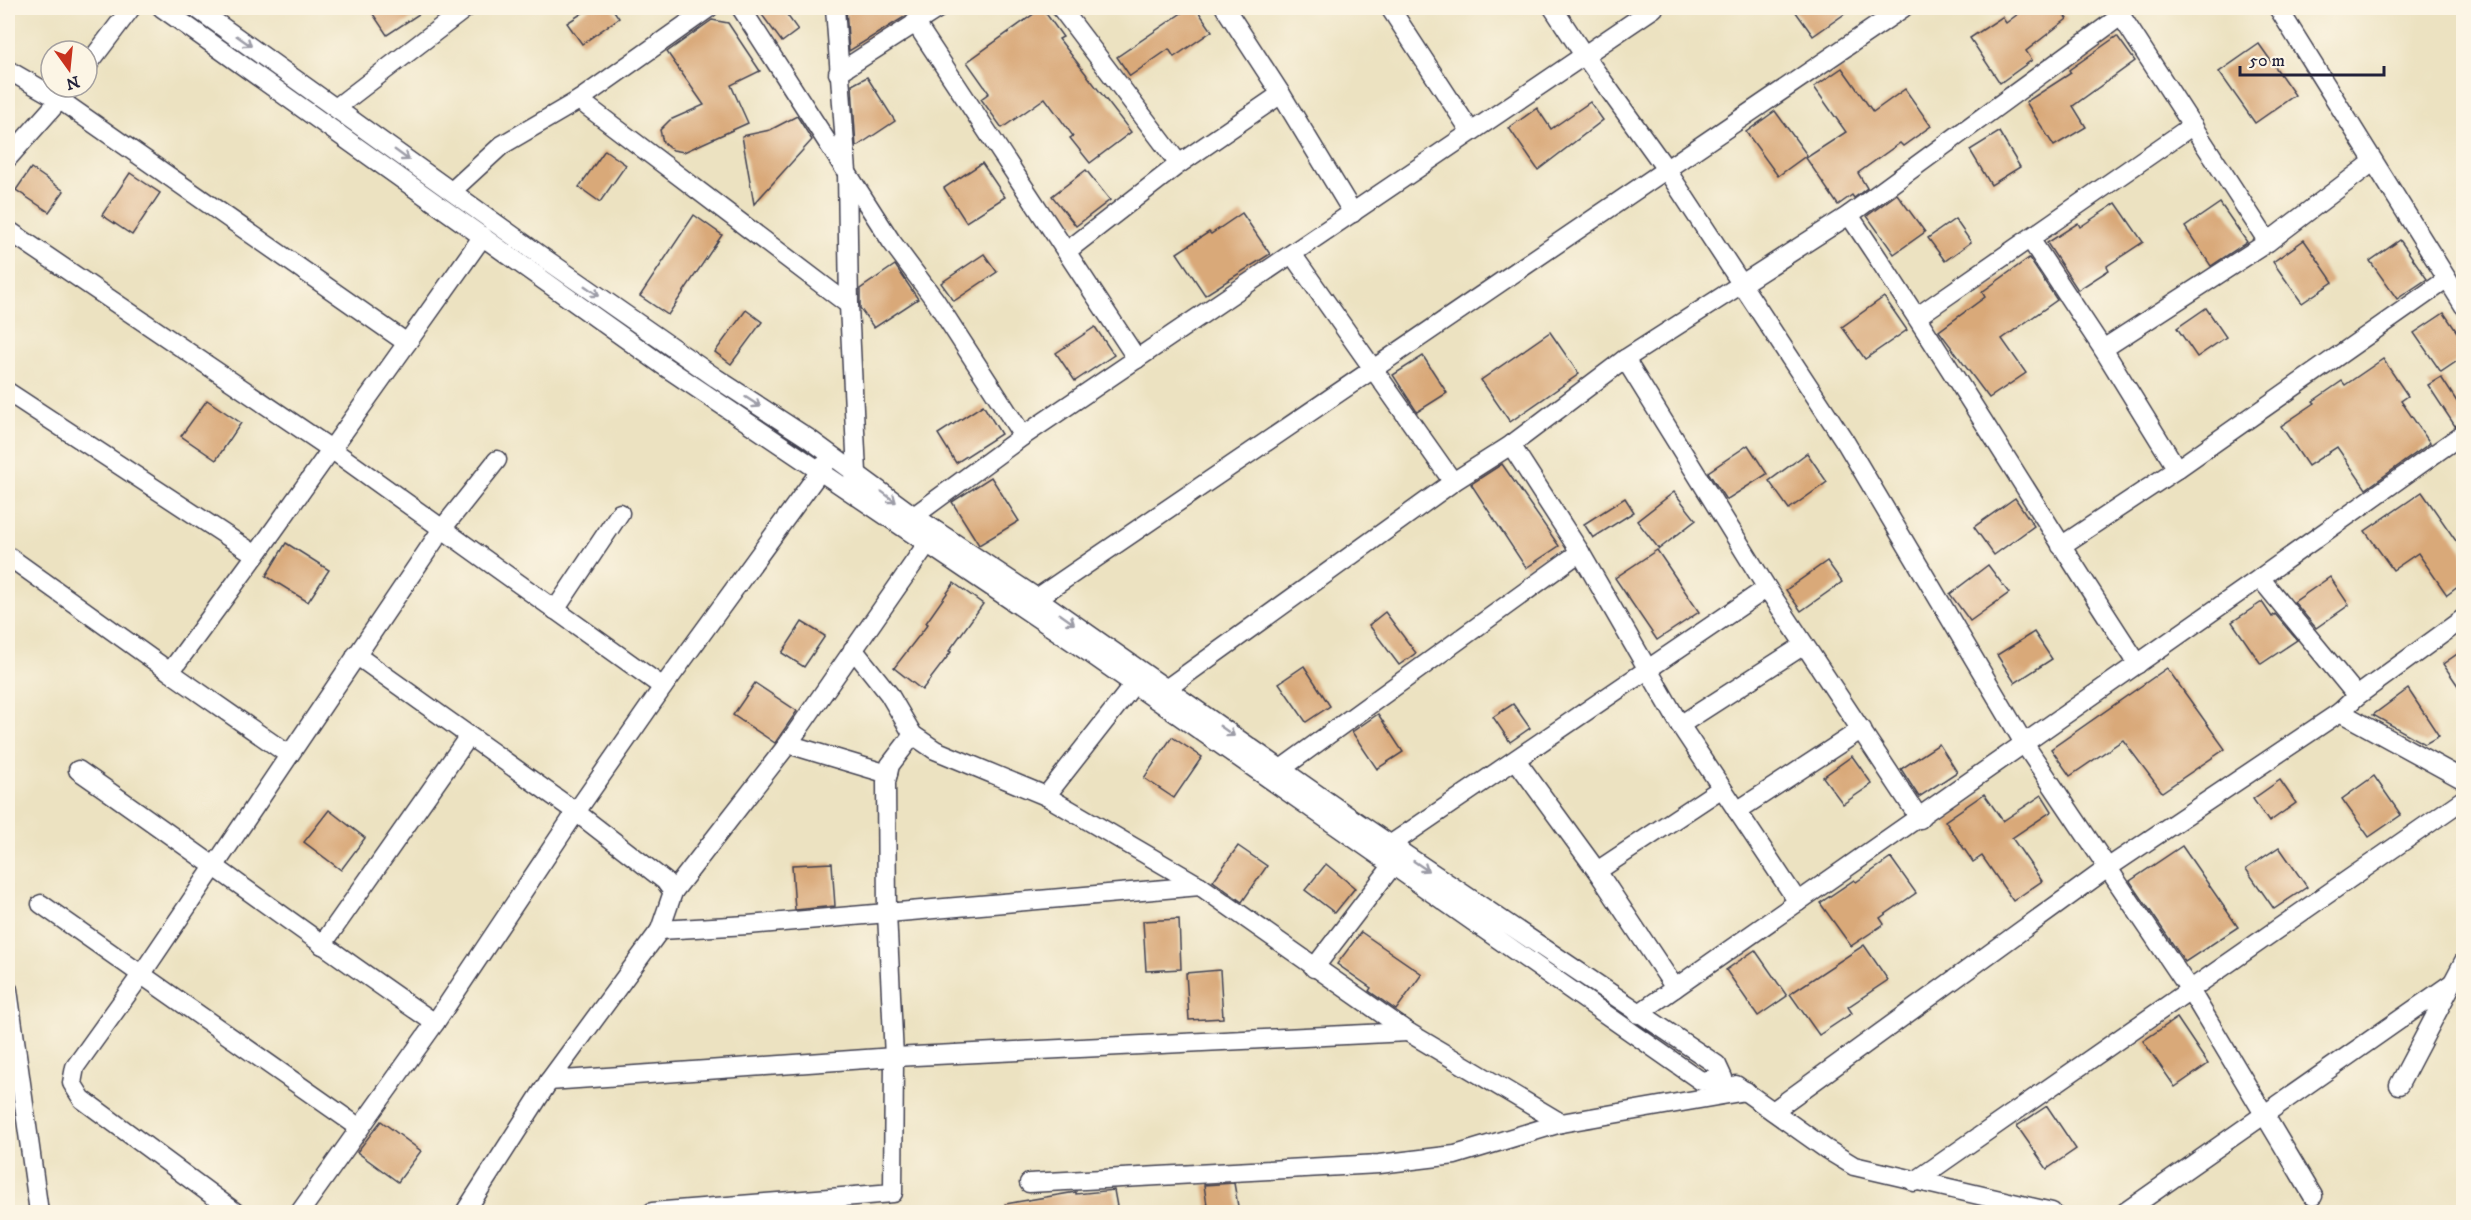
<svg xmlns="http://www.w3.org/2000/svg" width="2471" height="1220" font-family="'IM FELL DW Pica',serif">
<rect width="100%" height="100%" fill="#fcf5e5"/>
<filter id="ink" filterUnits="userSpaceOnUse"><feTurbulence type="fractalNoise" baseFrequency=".0167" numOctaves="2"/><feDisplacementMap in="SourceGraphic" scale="12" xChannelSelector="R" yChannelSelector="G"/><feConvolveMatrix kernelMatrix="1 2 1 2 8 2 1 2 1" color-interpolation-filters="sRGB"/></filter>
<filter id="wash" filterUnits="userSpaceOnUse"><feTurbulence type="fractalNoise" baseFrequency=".008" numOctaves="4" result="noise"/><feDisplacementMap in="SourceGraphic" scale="24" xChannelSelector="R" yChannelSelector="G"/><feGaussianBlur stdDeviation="1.35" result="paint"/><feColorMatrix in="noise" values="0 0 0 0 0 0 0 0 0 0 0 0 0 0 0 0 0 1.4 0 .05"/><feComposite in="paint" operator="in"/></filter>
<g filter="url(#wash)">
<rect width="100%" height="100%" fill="#ece2c1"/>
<g id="blocks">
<g fill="#d9a979">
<polygon points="369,8 428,8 387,35"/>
<polygon points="590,8 612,8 619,18 582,44 567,23"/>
<polygon points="757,8 782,8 798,30 782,42"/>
<polygon points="846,8 919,8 849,51"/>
<polygon points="1042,8 1063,37 1059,39 1131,132 1090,163 1070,138 1073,136 1045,98 1002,128 981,99 989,93 967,62"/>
<polygon points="1189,8 1196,8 1212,31 1174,57 1169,49 1130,76 1117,57"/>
<polygon points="1793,8 1853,8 1813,36"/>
<polygon points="2026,8 2058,8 2067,19 2026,51 2032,60 2000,83 1970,38 2002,17 2006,23"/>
<polygon points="712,20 728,23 760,71 731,85 748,123 684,152 673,150 663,142 660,130 670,120 704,105 667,52"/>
<polygon points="2117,36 2135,61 2073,106 2086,127 2054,146 2026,102 2071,73 2069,70"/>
<polygon points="2259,44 2295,95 2255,123 2219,72"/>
<polygon points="1842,68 1873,112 1905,89 1931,126 1903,146 1900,143 1858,173 1867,188 1854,198 1852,195 1838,205 1806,158 1846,132 1814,87"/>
<polygon points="867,77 895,121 856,147 852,85"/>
<polygon points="1590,102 1603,120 1538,170 1509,128 1537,108 1551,129"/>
<polygon points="1775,111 1807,155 1778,176 1746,132"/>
<polygon points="797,116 812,140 754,204 742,136 770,130"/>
<polygon points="1999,132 2020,167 1991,185 1970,150"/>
<polygon points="605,150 626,165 600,202 579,187"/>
<polygon points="982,163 1005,197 966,222 944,188"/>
<polygon points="31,168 64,191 49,212 16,190"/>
<polygon points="1086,170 1110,200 1076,226 1052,196"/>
<polygon points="130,173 160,193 132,235 102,215"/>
<polygon points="1897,194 1925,232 1894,254 1867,216"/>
<polygon points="2116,203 2143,242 2107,266 2109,270 2078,290 2047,243 2078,223 2080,227"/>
<polygon points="2220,203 2247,242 2211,266 2185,227"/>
<polygon points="1242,213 1270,254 1205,295 1177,253 1209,232 1211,234"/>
<polygon points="694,215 722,235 668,315 640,296"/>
<polygon points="1955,219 1971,242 1945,261 1928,238"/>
<polygon points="2304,240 2333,282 2302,303 2273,262"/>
<polygon points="2400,240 2427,279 2397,299 2370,261"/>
<polygon points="984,254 997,272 954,301 941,283"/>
<polygon points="2029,258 2057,300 2002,339 2026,373 1989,398 1939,331 1985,297 1982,292"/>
<polygon points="895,265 918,299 874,328 860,308 860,289"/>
<polygon points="1884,297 1907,330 1865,359 1842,327"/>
<polygon points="2206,308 2226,337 2197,357 2177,328"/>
<polygon points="746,310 762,322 731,364 715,352"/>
<polygon points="2444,313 2463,341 2463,357 2441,372 2414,333"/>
<polygon points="1095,327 1114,355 1075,381 1056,353"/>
<polygon points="1550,332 1579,374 1510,422 1481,380"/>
<polygon points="1423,356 1447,393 1417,412 1393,375"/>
<polygon points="2383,359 2408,396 2401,401 2430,443 2366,489 2337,447 2308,466 2281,426 2315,403 2313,401 2342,381 2345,385"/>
<polygon points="2441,377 2463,411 2463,422 2455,426 2428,385"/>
<polygon points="207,400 241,423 216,460 181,436"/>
<polygon points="983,405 1001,434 956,463 938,434"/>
<polygon points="1748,445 1767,474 1726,500 1708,472"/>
<polygon points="1807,453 1827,482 1789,509 1769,481"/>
<polygon points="1502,464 1559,546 1526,568 1471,484"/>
<polygon points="991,477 1019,521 979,545 952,502"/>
<polygon points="1674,492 1696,520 1659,549 1637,521"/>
<polygon points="2422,492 2463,551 2463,583 2447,595 2418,553 2393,570 2365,531"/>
<polygon points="1625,498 1634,512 1593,538 1584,524"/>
<polygon points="2015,498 2034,526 1994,555 1974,527"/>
<polygon points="286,543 329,570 308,602 266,576"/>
<polygon points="1657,550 1699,612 1657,640 1615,578"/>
<polygon points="1827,561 1842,582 1801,611 1786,590"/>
<polygon points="1988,565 2009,593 1970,621 1950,594"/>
<polygon points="2330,577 2349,605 2316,628 2294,602"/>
<polygon points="954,583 983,604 949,651 951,652 922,690 894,668 928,624 926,623"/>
<polygon points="2262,602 2272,617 2275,614 2297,640 2261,664 2232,622"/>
<polygon points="1385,612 1416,653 1399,665 1369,625"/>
<polygon points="802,622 825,636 804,667 782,653"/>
<polygon points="2034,632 2052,659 2015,683 1997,655"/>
<polygon points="2463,650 2463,693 2443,664"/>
<polygon points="1304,666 1330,706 1306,722 1279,683"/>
<polygon points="2167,668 2225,749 2162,792 2123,740 2070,776 2051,749"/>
<polygon points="755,683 797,711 775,743 733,715"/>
<polygon points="2408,689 2439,736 2425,744 2373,715"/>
<polygon points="1513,704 1530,728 1510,742 1493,717"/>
<polygon points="1378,714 1403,752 1377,769 1352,732"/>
<polygon points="1172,737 1202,757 1174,798 1144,778"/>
<polygon points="1939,744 1957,772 1919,797 1901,769"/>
<polygon points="1852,756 1872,784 1843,804 1823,777"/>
<polygon points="2374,776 2401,815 2369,837 2342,799"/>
<polygon points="2280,780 2296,803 2269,822 2253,799"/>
<polygon points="1984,794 2003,821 2042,795 2052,811 2012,838 2042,881 2013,901 1982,856 1973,862 1945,821"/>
<polygon points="329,810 365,838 341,870 304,842"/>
<polygon points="1238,846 1267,866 1242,902 1213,881"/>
<polygon points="2182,846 2238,927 2185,962 2130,881"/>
<polygon points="2279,847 2307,887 2274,909 2246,869"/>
<polygon points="1891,858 1916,893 1880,918 1884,924 1851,946 1820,903 1854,880 1856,882"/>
<polygon points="832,863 835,906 795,910 792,865"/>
<polygon points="1326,864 1355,888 1335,913 1305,890"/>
<polygon points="1179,919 1181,969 1146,971 1143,921"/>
<polygon points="1361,932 1422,974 1396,1010 1369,991 1371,988 1337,964"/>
<polygon points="1864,945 1888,980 1848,1007 1852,1013 1819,1035 1790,994"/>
<polygon points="1755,950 1787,996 1758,1016 1726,970"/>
<polygon points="1220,970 1223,1018 1189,1020 1186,973"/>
<polygon points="2177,1018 2208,1064 2175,1087 2143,1041"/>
<polygon points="2047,1106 2076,1149 2047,1169 2017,1126"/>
<polygon points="381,1121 421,1151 398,1182 357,1152"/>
<polygon points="1234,1183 1239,1212 1208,1212 1204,1185"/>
<polygon points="1114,1190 1118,1212 1006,1212 1005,1204 1076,1192 1076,1194"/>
</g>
</g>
</g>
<g filter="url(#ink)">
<use href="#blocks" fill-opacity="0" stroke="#403f4f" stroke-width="1.5"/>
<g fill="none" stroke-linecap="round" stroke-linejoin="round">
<defs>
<g id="street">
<polyline points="162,8 661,364 1091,654 1701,1081 1723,1078 1717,1065 1348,816 1037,598 914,516 808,438 716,378 544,258 196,8"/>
<polyline points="709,8 579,100 849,305"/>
<polyline points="741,8 891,241 935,300 1023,436"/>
<polyline points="835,8 847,172 849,305 857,473 852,481"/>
<polyline points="1061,8 1179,164"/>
<polyline points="1225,8 1281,94 1353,213"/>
<polyline points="1390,8 1471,132"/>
<polyline points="1553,8 1584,55 1666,169 1846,443 2025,745 2190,990 2313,1196"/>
<polyline points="2116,8 2268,242"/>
<polyline points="2278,8 2464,306"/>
<polyline points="915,22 1137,359"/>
<polyline points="87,66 131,8"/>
<polyline points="8,70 60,100 407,343 483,236"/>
<polyline points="838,73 939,8"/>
<polyline points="337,107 466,8"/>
<polyline points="8,158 71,87"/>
<polyline points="452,191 502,145 579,100"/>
<path d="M 1849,215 C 1949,362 2040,515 2138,664"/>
<polyline points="8,230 331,449 663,687"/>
<polyline points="2030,239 2103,349 2177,469"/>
<polyline points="1067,251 1179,164 1281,94"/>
<polyline points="1292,254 1453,482 1511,445 1625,359 1849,215 2122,15"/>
<polyline points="1918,316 2193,125"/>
<polyline points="2103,349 2268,242 2373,162"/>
<polyline points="1625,359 1767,588 1920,819"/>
<polyline points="8,392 256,555"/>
<polyline points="914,516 1023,436 1654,8"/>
<polyline points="2061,546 2177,469 2446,280"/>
<polyline points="1580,552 1680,725 1798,902"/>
<polyline points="8,556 170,672"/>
<polyline points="2260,578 2464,433"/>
<polyline points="1037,598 1903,8"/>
<polyline points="555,610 620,513"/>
<polyline points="853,649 889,694 913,735 935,750 1046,796 1200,886 1408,1032 1561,1123"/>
<polyline points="356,655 576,812 665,881 673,892 660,930 549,1081 465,1212"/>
<polyline points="1166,689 1453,482"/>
<polyline points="2340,712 2464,780"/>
<polyline points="1680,725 1804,645"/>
<polyline points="788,744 888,774"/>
<polyline points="289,755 170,672 256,555 407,343"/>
<polyline points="1516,760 1597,871 1675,988"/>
<polyline points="1281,769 1580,552 1511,445"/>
<path d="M 78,770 C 198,853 315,941 435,1023"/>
<polyline points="1046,796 1134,684"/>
<polyline points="1737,811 1862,729"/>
<polyline points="1390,845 1767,588"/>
<polyline points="1597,871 1722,788"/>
<polyline points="673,892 788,744 927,544"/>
<polyline points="41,904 360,1128"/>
<polyline points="660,930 748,925 1200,886"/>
<polyline points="322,945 469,736"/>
<polyline points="1314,968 1393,865"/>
<polyline points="8,990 39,1212"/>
<polyline points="1638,1014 2260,578 2357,696"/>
<polyline points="549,1081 894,1057 1408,1032"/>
<polyline points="1736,1085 1826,1149 1854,1166 2052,1212"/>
<polyline points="2399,1085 2464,961"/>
<polyline points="1773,1111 2109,867 2340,712 2357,696 2464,618"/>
<polyline points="1914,1182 2464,799"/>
<polyline points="1029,1183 1379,1164 1455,1155 1561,1123 1746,1091"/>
<polyline points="235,1212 82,1099 72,1083 75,1067 141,975 442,529 497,460"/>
<polyline points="300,1212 435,1023 576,812 663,687 826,463"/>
<polyline points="652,1212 893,1193 894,1057 887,913 886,782 890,765 913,735"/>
<polyline points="2125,1212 2452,983"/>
</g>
</defs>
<use href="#street" stroke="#403f4f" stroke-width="21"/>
<use href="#street" stroke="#fff" stroke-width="18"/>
</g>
<defs><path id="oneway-shaft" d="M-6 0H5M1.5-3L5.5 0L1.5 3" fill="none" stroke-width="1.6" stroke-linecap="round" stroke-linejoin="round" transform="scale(1.5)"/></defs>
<g stroke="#9c9ca7">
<use href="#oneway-shaft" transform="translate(244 41) rotate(35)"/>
<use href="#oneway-shaft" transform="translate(402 155) rotate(36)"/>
<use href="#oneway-shaft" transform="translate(592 291) rotate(35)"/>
<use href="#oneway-shaft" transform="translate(753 402) rotate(33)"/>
<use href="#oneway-shaft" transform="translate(889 497) rotate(37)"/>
<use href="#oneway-shaft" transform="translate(1067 619) rotate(35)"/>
<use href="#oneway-shaft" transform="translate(1227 731) rotate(35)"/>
<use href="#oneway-shaft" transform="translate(1421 866) rotate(34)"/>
</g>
</g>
<rect width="2471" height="1220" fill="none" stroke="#fcf5e5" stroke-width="30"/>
<g transform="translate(69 69) rotate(165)"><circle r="28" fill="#fcf5e5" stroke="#a5a1a1" stroke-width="1.5"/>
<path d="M0-4.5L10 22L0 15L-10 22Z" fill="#c8321e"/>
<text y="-9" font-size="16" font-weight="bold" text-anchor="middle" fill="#22223b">N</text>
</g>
<path d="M2240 66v9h144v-9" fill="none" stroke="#22223b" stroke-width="3"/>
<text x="2249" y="66" font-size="18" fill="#22223b" stroke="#fcf5e5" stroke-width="4.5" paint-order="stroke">50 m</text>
</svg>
